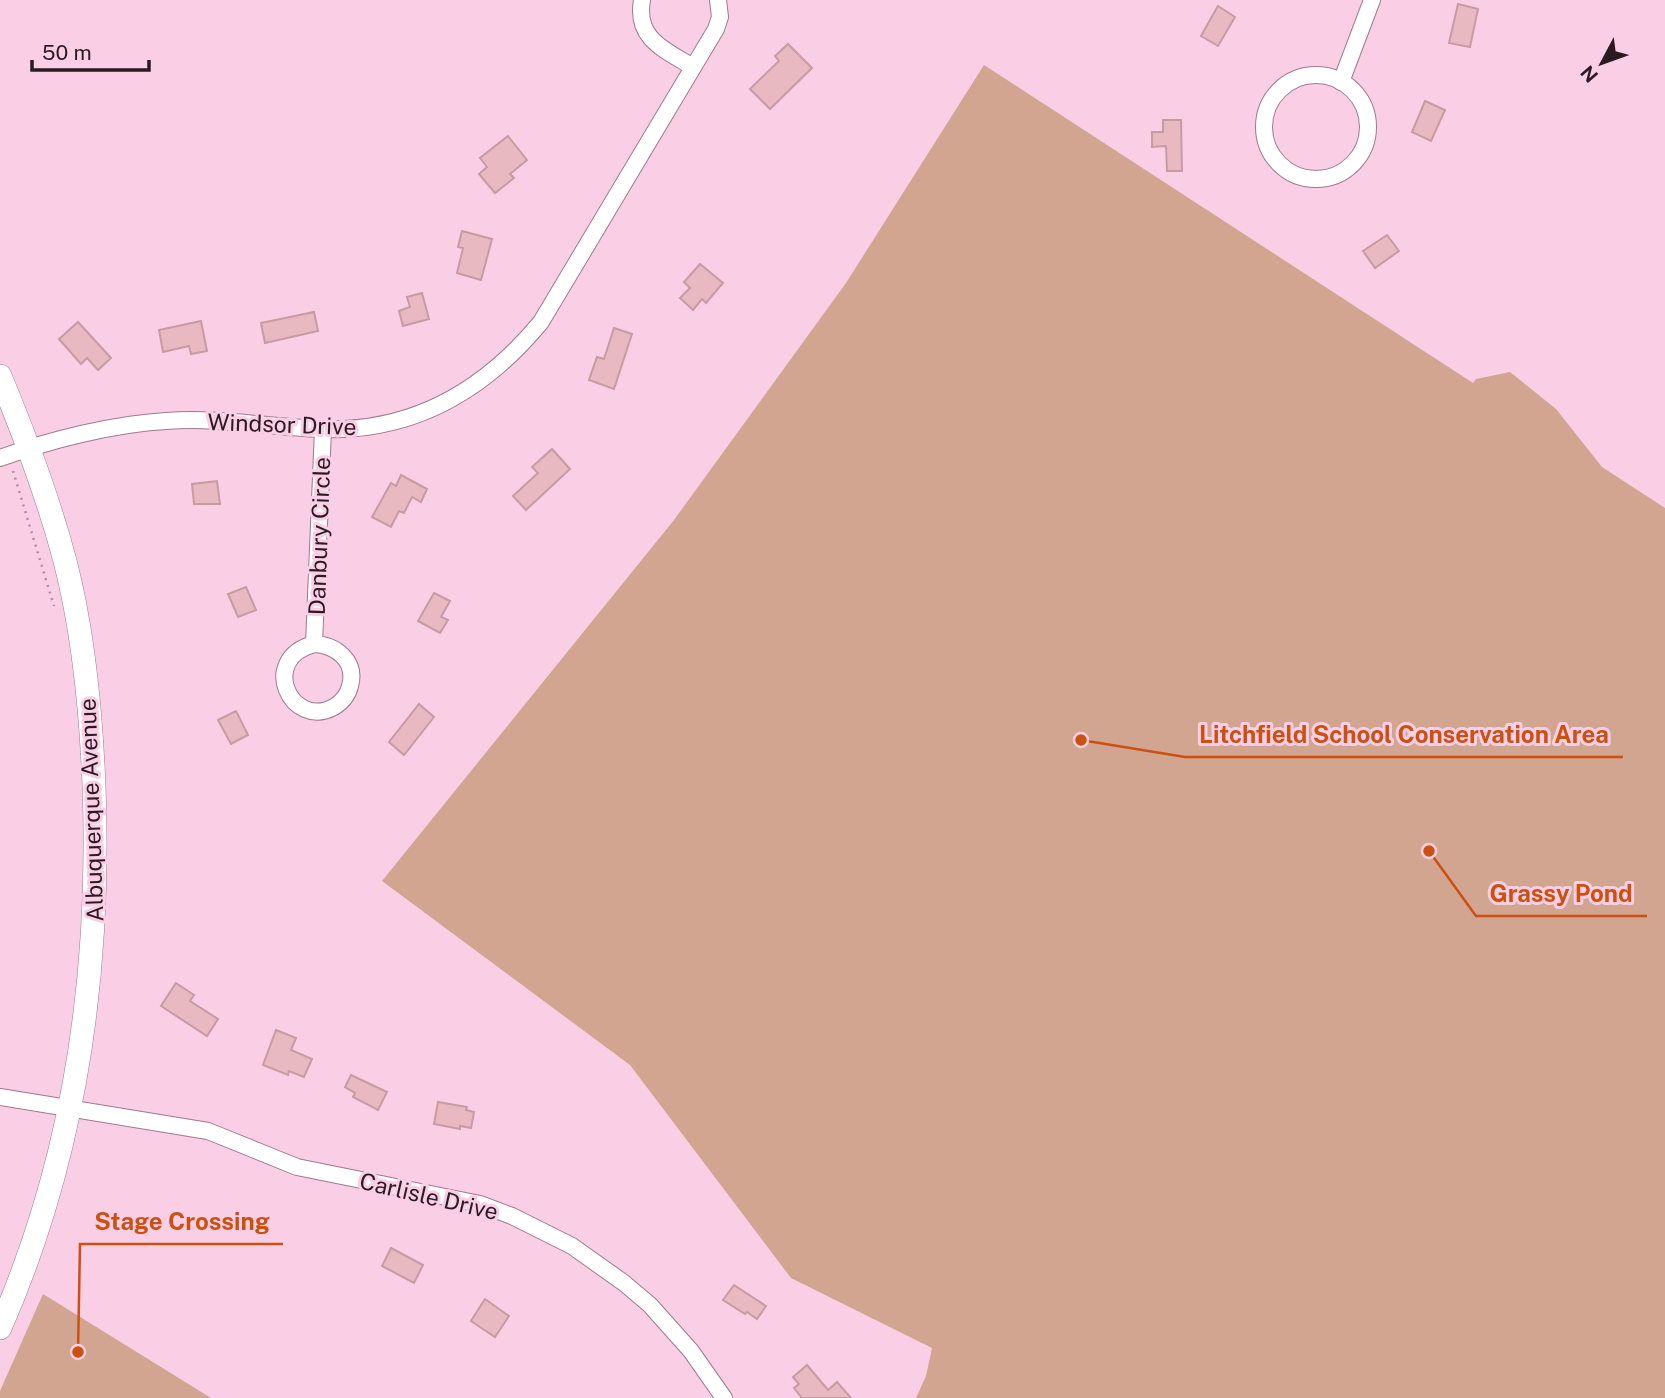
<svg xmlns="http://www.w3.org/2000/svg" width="1665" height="1398" font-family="'Public Sans',sans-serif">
<rect width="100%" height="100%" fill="#facfe5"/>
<g fill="#d1a590">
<polygon points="984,65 1473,383 1476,379 1510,372 1556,409 1602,467 1665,508 1665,1398 916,1398 926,1376 932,1348 791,1278 630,1065 382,881 674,520 846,283"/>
<polygon points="43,1294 211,1398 0,1398 0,1391"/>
</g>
<g fill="#e9b9c1" stroke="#c89ba3" stroke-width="2">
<polygon points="1458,4 1478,9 1470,47 1449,43"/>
<polygon points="1218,6 1235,17 1218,46 1201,36"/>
<polygon points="788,44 812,68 770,109 750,89 779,61 775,56"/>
<polygon points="1425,101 1445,110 1431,141 1412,132"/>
<polygon points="1163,120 1181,120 1182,171 1167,171 1166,146 1152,147 1152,132 1163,132"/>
<polygon points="508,136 527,160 510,174 514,178 495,193 479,174 487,167 480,158"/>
<polygon points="462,231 492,239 481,280 457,273 463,248 458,247"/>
<polygon points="1387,235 1399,251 1375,268 1363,251"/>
<polygon points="700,264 723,283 706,303 702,299 693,310 680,298 690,288 684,282"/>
<polygon points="422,293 429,319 403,326 399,311 410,307 407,297"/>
<polygon points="314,312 318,331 265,343 261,323"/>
<polygon points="201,321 207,351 191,354 189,346 163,352 159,330"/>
<polygon points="78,322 111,358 98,370 87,358 81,364 59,339"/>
<polygon points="614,328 632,334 614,389 589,380 597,357 604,359"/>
<polygon points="552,449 570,469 526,510 513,496 538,473 532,467"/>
<polygon points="401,475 427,489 421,502 412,497 404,513 399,511 391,527 372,517 391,483 396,486"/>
<polygon points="217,481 220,504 194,504 192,484"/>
<polygon points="246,587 256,610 238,617 228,594"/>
<polygon points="434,593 450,601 441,617 448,620 440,633 418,621"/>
<polygon points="419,704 434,717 404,755 389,742"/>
<polygon points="236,711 248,735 231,744 218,720"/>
<polygon points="176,983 194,995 190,1001 218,1019 207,1036 161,1006"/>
<polygon points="276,1030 296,1038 291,1050 312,1059 304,1077 289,1071 288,1075 263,1065"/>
<polygon points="351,1075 387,1092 378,1110 353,1097 355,1093 345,1087"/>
<polygon points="438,1102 467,1107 466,1110 474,1112 471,1128 460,1126 460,1129 434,1124"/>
<polygon points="391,1248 423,1265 414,1283 382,1266"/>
<polygon points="734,1285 766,1306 757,1319 747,1312 745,1314 723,1300"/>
<polygon points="485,1299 509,1316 495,1337 471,1321"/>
<polygon points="807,1365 828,1390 837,1382 851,1398 802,1398 794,1388 799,1384 793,1377"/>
</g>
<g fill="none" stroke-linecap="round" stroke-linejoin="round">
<defs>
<g id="street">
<path d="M 642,0 C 635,39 665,50 693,67"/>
<circle cx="1316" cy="127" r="52"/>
<polyline points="1341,82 1372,0"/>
<path d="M 0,458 C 50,440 113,424 166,421 C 217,417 269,427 320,429 C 412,433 484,391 541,322 L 716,29 L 720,17 L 718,0"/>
<path d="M 314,644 C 336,645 357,661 350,686 C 348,695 342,702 334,707 C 291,730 258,659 314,644 L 323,429"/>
<polyline points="0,1097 208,1131 297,1167 480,1204 512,1216 572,1246 624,1283 650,1305 691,1351 724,1398"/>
</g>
<path id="secondary" d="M 0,376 C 25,436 48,497 65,561 C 84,634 91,711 94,786 C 101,971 75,1157 0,1328"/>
</defs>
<use href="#street" stroke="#a0798d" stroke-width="18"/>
<use href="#secondary" stroke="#a0798d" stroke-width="24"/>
<polyline stroke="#af8e9f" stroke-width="2.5" stroke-dasharray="2 5" stroke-linecap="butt" points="13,471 54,606"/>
<use href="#street" stroke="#fff" stroke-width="16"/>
<use href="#secondary" stroke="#fff" stroke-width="23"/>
</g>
<g text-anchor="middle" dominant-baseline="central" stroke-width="6" stroke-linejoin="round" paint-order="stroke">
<g font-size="23" fill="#2a1b23" stroke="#facfe5">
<text transform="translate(282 424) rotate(2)">Windsor Drive</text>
<text transform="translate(319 536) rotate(-88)">Danbury Circle</text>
<text transform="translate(91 810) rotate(-92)">Albuquerque Avenue</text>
<text transform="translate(429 1196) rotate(13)">Carlisle Drive</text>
</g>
</g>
<path fill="none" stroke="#cc500f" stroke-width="2.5" d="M1081 740L1185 757H1623M1429 851L1476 916H1647M78 1352L80 1244H283"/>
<g fill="#cc500f" stroke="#facfe5" stroke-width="2.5">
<circle cx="1081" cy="740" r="7"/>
<circle cx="1429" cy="851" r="7"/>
<circle cx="78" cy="1352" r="7"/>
</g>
<g font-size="24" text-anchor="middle" font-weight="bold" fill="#cc500f" stroke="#facfe5" stroke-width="6" stroke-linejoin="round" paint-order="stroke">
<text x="1404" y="743">Litchfield School Conservation Area</text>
<text x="1561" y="902">Grassy Pond</text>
<text x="182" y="1230">Stage Crossing</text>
</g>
<g transform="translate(1602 63) rotate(229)" stroke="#facfe5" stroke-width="5" paint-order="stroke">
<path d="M0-5L12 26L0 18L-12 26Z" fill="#2a1b23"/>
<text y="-10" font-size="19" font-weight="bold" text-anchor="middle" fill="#2a1b23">N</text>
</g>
<path d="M32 60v10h117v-10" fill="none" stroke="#2a1b23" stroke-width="3.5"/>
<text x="42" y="60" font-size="21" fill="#2a1b23" stroke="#facfe5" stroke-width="5" paint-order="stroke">50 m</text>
</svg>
